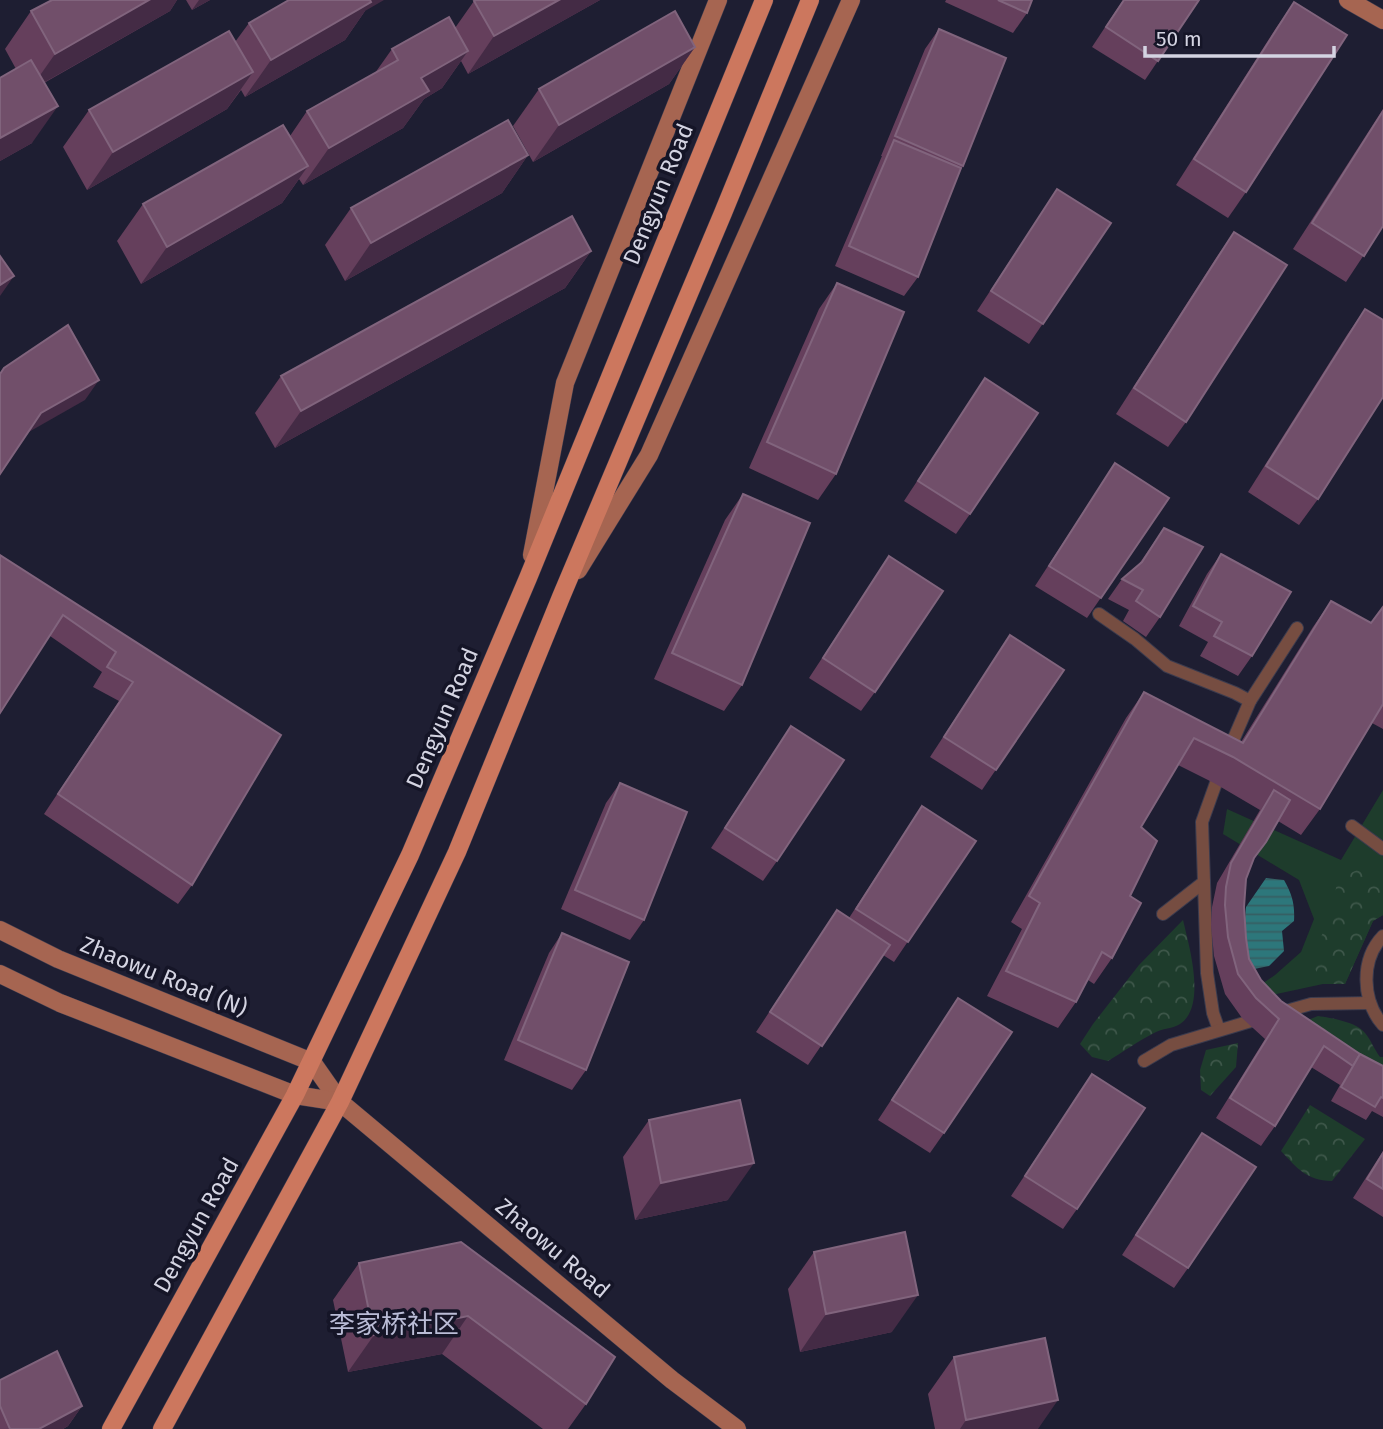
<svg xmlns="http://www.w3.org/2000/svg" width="1383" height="1429" font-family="'Fira Sans','Noto Sans SC',sans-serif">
<defs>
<pattern id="forest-crowns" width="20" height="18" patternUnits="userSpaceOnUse" patternTransform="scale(1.75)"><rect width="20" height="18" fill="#1e3c2c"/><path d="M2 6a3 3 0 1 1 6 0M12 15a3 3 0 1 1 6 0" fill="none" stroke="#3e574a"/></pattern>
<pattern id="water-rules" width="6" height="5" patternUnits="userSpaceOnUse" patternTransform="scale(1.75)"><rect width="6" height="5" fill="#2d777b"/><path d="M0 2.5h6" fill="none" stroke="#365e62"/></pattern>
</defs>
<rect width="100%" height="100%" fill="#1e1e32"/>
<polygon fill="#1e3c2c" points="1383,790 1383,915 1373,921 1345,984 1323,984 1272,995 1259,986 1275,975 1301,952 1314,919 1299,880 1223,834 1227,809 1341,860"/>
<g fill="url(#forest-crowns)">
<polygon points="1357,870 1383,873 1383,915 1373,921 1345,984 1323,984 1313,965 1316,947 1329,920 1338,879"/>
<path d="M 1183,920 C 1189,946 1207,1006 1180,1024 C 1173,1029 1162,1028 1154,1033 C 1138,1041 1123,1052 1108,1061 L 1092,1057 L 1080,1044 L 1093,1024 L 1139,965 Z"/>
<path d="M 1318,1016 C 1331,1018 1357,1022 1365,1033 C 1371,1040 1374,1049 1380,1057 L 1383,1057 L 1383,1080 L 1298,1024 Z"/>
<polygon points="1238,1043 1236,1067 1210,1096 1201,1090 1200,1070 1206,1050"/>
<path d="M 1310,1105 L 1365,1139 L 1332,1181 C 1306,1180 1298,1169 1281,1151 Z"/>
</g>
<path fill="url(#water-rules)" d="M 1266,878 L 1284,880 C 1292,894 1295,904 1294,921 L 1282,931 L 1284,951 L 1269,966 L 1254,969 L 1244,957 L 1243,943 L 1246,907 Z"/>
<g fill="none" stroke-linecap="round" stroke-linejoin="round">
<defs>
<g id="lane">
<polyline points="1099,614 1135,639 1167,666 1235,693 1250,701 1228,752"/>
<polyline points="1250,701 1297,628"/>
<polyline points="1352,826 1383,849"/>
<polyline points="1163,914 1204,882"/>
<path d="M 1383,936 C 1360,960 1362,1001 1383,1025"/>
<polyline points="1279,1013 1311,1004 1370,1003"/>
<polyline points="1219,1030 1213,1013 1207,973 1202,822 1221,769"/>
<polyline points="1144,1061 1171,1045 1261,1018"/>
</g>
<g id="secondary">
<polyline points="1348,0 1383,20"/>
<polyline points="532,555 565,383 718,0"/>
<polyline points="578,570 649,455 851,0"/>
<polyline points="0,930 58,959 312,1062 340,1102 672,1380 737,1429"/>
<polyline points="0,974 60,1003 295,1095 340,1102"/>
</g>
<g id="primary">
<polyline points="111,1429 295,1095 410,855 528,578 764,0"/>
<polyline points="162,1429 340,1102 457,852 561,597 723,213 810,0"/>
</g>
</defs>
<use href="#lane" stroke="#3b3b4e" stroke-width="14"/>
<use href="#secondary" stroke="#3b3b4e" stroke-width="19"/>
<use href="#primary" stroke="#3b3b4e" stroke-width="19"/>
<use href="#lane" stroke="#764d41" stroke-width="12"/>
<use href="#secondary" stroke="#a66551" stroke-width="18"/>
<use href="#primary" stroke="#cc775e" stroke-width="18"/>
</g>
<g fill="#653f5c">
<polygon points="52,0 177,0 170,11 44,83 32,143 0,161 0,78 16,69 5,49 31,11"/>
<polygon points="186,0 210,0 192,10"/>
<polygon points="476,0 600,0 468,74 461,61 442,88 424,99 403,128 303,185 299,179 282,203 141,284 117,241 143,204 290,136 307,111 375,73 392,49 455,28 474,1"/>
<polygon points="946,0 1032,0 1027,13 1013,33 945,2"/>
<polygon points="1123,0 1199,0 1145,80 1092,47"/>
<polygon points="1294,2 1246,192 1228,218 1176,185 1276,28"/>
<polygon points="365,11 345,40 245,97 241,90 227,109 87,190 63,147 89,110 235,42 249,23"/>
<polygon points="939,29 963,166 960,171 918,277 904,296 835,266 882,156 881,156 925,49"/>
<polygon points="695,47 669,84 533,162 513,126 539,89"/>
<polygon points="1383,109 1383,226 1346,282 1293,249"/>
<polygon points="528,155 502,193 345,281 325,245 351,208"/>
<polygon points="1057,189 1111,223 1029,344 977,311"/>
<polygon points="1234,232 1186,422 1168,447 1116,414 1216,258"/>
<polygon points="591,251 565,288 275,448 255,413 281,376"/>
<polygon points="837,283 836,474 818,500 749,468 819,309"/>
<polygon points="1365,309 1318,499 1299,525 1248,492 1347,335"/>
<polygon points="985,378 970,514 956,534 904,501"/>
<polygon points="1115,463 1169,498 1087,618 1035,586"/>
<polygon points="743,494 742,685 724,711 654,679 725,520"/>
<polygon points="1164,528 1160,617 1146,637 1123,621 1129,610 1108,599 1122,579 1139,564"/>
<polygon points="1221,554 1252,656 1238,676 1200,656 1208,642 1179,626 1207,574"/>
<polygon points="0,555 281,735 192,885 178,904 44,814 119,701 93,687 102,672 50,636"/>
<polygon points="889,556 875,692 861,711 809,678"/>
<polygon points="1331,601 1371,623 1383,607 1383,729 1372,723 1320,809 1301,835 1278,821 1254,859 1246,879 1244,907 1246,938 1249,959 1261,980 1281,1001 1360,1054 1383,1066 1383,1117 1372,1111 1366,1120 1331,1101 1340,1085 1311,1067 1275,1126 1261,1146 1216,1118 1265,1039 1242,1018 1225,994 1214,956 1211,925 1212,907 1217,883 1260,810 1214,783 1178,765 1141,827 1130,896 1112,958 1094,984 1088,980 1076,1002 1058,1028 987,996 1022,929 1011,922 1126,718 1144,692 1241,742 1313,627"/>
<polygon points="1010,635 1064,670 982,790 930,757"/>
<polygon points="791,726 777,861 763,881 711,848"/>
<polygon points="620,783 644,920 630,940 561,909 606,803"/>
<polygon points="922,806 976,841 894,962 883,955 808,1065 756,1032 837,910 849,918"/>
<polygon points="562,933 586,1070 572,1090 504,1060 549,953"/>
<polygon points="958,998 944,1133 930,1153 878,1120"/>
<polygon points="1092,1074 1077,1209 1063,1229 1011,1196"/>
<polygon points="649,1120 728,1200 635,1220 623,1157"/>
<polygon points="1202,1133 1188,1268 1174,1288 1122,1255"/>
<polygon points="1383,1151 1383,1217 1353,1198"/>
<polygon points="461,1242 586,1404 568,1429 543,1429 442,1354 348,1372 333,1300 359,1263"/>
<polygon points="814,1252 892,1332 800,1352 788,1289"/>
<polygon points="954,1357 1038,1429 935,1429 928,1394"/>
<polygon points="0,1380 82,1406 68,1426 63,1429 0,1429"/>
</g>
<g fill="#442b45">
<polygon points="149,0 177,0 170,11 29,91 55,54"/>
<polygon points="199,0 210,0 192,10"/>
<polygon points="356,0 384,0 365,11 345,40 245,97 271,60"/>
<polygon points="559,0 600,0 468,74 494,36"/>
<polygon points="695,47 669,84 533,162 559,125"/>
<polygon points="468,51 442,88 424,99 403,128 303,185 329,148 421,78"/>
<polygon points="253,72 227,109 87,190 113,152"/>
<polygon points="58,106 32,143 0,161 0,138"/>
<polygon points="528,155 502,193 345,281 371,243"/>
<polygon points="308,166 282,203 141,284 167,247"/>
<polygon points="591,251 565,288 275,448 301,411"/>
<polygon points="14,276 0,296 0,285"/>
<polygon points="99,380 85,400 27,433 41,413"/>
<polygon points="754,1163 728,1200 635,1220 661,1183"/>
<polygon points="918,1295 892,1332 800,1352 826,1314"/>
<polygon points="468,1316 442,1354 348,1372 374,1335"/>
<polygon points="1058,1400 1038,1429 960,1429 966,1420"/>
<polygon points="82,1406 68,1426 63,1429 39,1429"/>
</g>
<g fill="#714f6a" stroke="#81647d" stroke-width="2">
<polygon points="52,0 149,0 55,54 31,11"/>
<polygon points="289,0 370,0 371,2 271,60 249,23"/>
<polygon points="476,0 559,0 494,36 474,1"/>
<polygon points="998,0 1032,0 1027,13"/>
<polygon points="1124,0 1199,0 1158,61 1106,27"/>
<polygon points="1294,2 1347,35 1246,192 1194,159"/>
<polygon points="675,11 695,47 559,125 539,89"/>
<polygon points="449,17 468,51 421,78 429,91 329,148 307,111 398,60 392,49"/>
<polygon points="939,29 1006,58 963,166 895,136"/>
<polygon points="229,31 253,72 113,152 89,110"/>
<polygon points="31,60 58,106 0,138 0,78"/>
<polygon points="1383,111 1383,226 1364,256 1312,223"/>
<polygon points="508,120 528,155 371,243 351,208"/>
<polygon points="283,125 308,166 167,247 143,204"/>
<polygon points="894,140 961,168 918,277 849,246"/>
<polygon points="1057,189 1111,223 1043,324 991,291"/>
<polygon points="572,216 591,251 301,411 281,376"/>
<polygon points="1234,232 1287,265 1186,422 1134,388"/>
<polygon points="0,256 14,276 0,285"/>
<polygon points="837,283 904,312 836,474 767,442"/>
<polygon points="1365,309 1383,320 1383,397 1318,499 1266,466"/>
<polygon points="68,325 99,380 41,413 0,474 0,374 4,368"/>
<polygon points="985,378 1038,413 970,514 918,481"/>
<polygon points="1115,463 1169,498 1101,598 1049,566"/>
<polygon points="743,494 810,523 742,685 672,653"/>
<polygon points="1164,528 1203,547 1160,617 1136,601 1143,590 1122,579 1142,562"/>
<polygon points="1221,554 1291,592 1252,656 1214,636 1222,622 1193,606"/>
<polygon points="0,555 281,735 192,885 58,794 133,682 107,667 116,652 63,615 0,713"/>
<polygon points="889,556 943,591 875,692 823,658"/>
<polygon points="1331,601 1371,623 1383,607 1383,704 1320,809 1233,757 1194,738 1141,827 1157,841 1130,896 1141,903 1112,958 1102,952 1076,1002 1006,971 1040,903 1029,896 1144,692 1243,743"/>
<polygon points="1010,635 1064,670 996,770 944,737"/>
<polygon points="791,726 844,760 777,861 725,828"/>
<polygon points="620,783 687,812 644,920 575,890"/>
<polygon points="1274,790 1290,800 1266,842 1254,858 1246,879 1244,907 1246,938 1249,959 1261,980 1281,1001 1360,1054 1353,1066 1324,1046 1275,1126 1230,1098 1279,1019 1256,998 1238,974 1228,937 1225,905 1226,887 1231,863"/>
<polygon points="922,806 976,841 908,942 856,909"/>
<polygon points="837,910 890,945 822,1046 770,1012"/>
<polygon points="562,933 629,962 586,1070 518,1040"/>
<polygon points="958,998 1012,1032 944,1133 892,1100"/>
<polygon points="1360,1054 1383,1066 1383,1098 1381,1097 1375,1107 1341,1087"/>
<polygon points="1092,1074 1145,1108 1077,1209 1025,1176"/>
<polygon points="740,1100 754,1163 661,1183 649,1120"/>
<polygon points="1202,1133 1256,1167 1188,1268 1136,1235"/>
<polygon points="1383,1153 1383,1189 1367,1179"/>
<polygon points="905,1232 918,1295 826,1314 814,1252"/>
<polygon points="461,1242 615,1357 586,1404 468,1316 374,1335 359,1263"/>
<polygon points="1045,1338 1058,1400 966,1420 954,1357"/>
<polygon points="57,1351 82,1406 39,1429 10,1429 0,1406 0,1380"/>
</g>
<g text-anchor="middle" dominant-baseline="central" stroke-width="7" stroke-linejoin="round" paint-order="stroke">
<g font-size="23" fill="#d4d4e2" stroke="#151527">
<text transform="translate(658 194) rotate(-68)">Dengyun Road</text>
<text transform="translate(442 718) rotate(-67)">Dengyun Road</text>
<text transform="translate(164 976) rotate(22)">Zhaowu Road (N)</text>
<text transform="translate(196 1225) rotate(-61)">Dengyun Road</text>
<text transform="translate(553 1248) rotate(40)">Zhaowu Road</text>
</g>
<g font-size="26" fill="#babcd6" stroke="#151527">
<text x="394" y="1324">李家桥社区</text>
</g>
</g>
<path d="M1145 46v10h189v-10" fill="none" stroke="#d4d4e2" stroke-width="3.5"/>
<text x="1156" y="46" font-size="21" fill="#d4d4e2" stroke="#151527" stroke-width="5" paint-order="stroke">50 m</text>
</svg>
